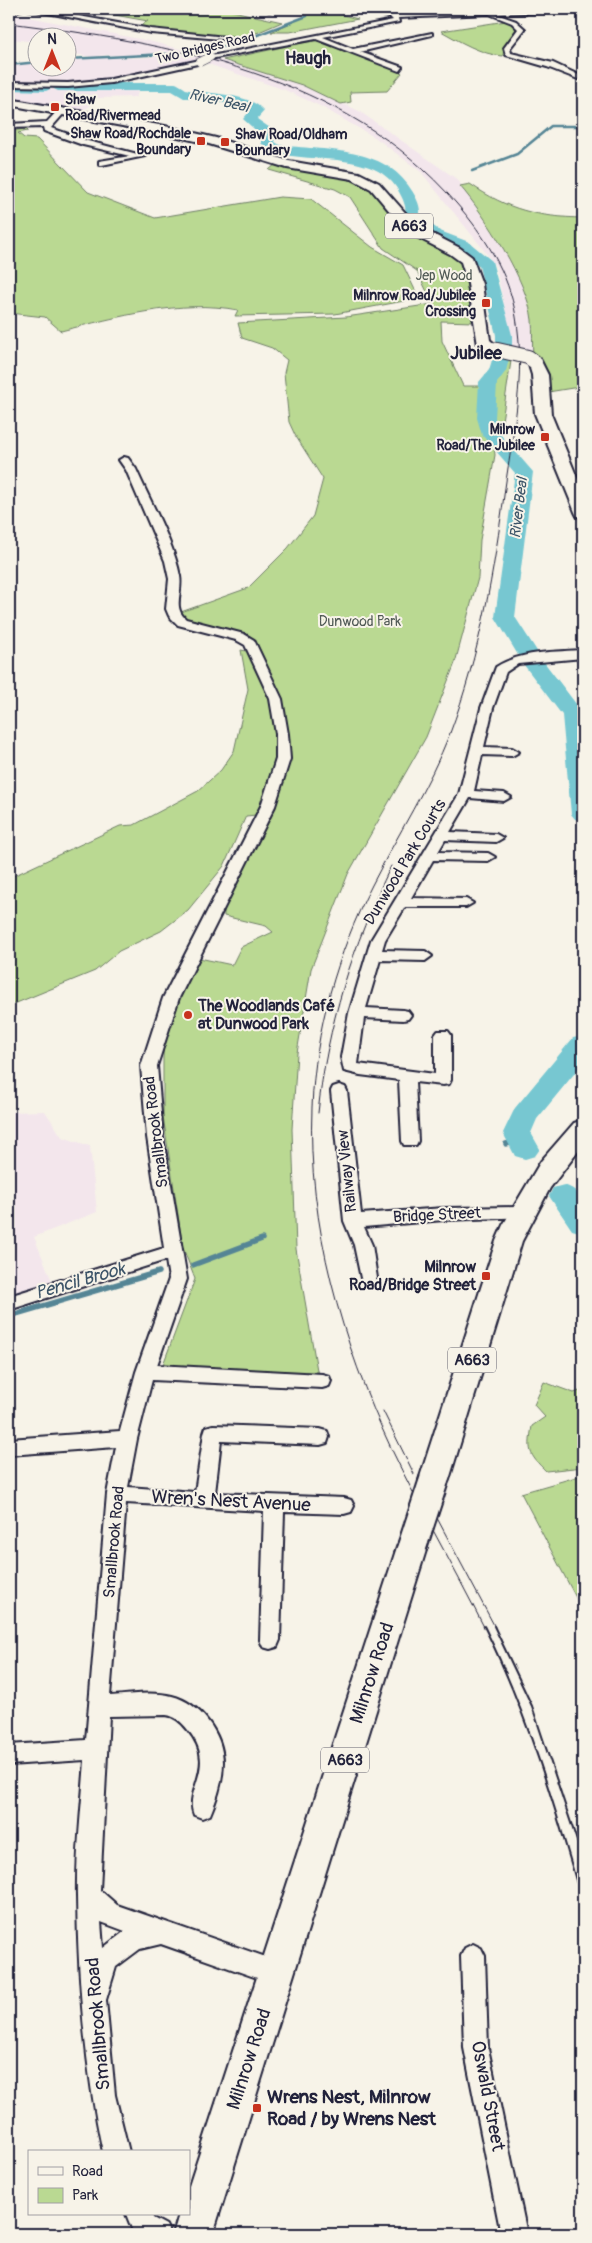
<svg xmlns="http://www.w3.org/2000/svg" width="592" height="2243" font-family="Pangolin,sans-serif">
<rect width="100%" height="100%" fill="#f7f3e8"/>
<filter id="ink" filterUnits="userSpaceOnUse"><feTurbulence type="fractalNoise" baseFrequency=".02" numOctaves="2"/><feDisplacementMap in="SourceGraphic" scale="10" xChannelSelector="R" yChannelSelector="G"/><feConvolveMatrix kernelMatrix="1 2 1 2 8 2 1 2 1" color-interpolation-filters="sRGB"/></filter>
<g filter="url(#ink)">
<g fill="#f3e6ec">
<polygon points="9,13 149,41 208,56 197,61 102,80 72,84 9,83 9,66 12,65 37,63 38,68 68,68 68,60 106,57 142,58 170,54 164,51 141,57 107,55 92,57 68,53 68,38 38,38 37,42 9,39"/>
<polygon points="214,58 259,70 302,85 359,111 458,180 503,247 526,294 532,320 533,354 508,348 510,333 496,267 480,245 421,172 376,138 320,106 285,90 202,62"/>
<polygon points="9,86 136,87 138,92 136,97 96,98 93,104 81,112 9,99"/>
<polygon points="45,1111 62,1137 90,1146 97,1212 34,1237 52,1281 9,1294 9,1112"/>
</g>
<g fill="#bad992" stroke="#6e7e66">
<polygon points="81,9 224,9 282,22 245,38 136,28 148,21"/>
<polygon points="320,9 358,19 290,32 271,32"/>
<path d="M 506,21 L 517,26 L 518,30 L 504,48 L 503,56 C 482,55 459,41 441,31 Z"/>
<polygon points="315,40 397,69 402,73 387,91 350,92 351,102 341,104 302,85 223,60"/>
<path d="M 26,129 L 28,131 L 18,133 L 24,138 L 37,139 L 88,192 L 155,218 L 280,197 L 311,199 L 372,247 L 403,265 L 416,292 L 414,296 L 404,301 L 335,314 L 235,316 L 238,310 C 180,299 117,317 61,331 L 45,317 L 9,313 L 9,131 Z"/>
<path d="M 276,164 L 356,181 L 371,189 L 403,227 L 463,259 L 472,322 L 441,321 L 442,341 L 463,386 L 483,386 L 482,422 L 494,447 L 495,455 L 480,540 L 478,578 L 455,663 L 426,737 L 348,874 L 311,969 L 297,1053 L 292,1129 L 296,1249 L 318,1376 L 161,1370 L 195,1279 L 183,1248 L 163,1116 L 163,1058 L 164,1037 L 178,1000 L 199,958 L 232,965 L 241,947 L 273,932 L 266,926 L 224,916 L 224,909 L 289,759 C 289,716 275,679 256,642 L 250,637 L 188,620 L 181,612 L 248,588 L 288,548 L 313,516 L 323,479 L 295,435 L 289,422 L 284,373 L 287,360 L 272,348 L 242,338 L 238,323 L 346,317 L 433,304 L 417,271 L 383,248 L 350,197 L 335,189 L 269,170 Z"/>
<path d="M 470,184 C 508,210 538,217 583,218 L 583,379 L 579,387 L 548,392 C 547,377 548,362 533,355 C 532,344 533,331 532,320 C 528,282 485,215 460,186 Z"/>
<polygon points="507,359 511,361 500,434 489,421 493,382 503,373"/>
<path d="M 241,650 L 251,652 C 277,710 292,756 256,815 L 246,816 L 224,866 L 188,910 L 161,931 L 119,951 L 95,971 L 9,1006 L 9,878 L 120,826 L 134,825 L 198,791 L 221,770 L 234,751 L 248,689 Z"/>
<path d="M 544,1382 L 574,1393 L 582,1390 L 583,1386 L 583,1467 L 546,1471 C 528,1454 528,1450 532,1426 L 545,1417 L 534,1405 Z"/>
<polygon points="583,1475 583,1611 521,1493"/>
</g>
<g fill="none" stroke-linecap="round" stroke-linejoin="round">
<g stroke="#558595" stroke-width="2.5">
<polyline points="197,50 229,46 307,16"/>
<polyline points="68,59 167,54"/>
<polyline points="9,65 38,62"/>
<polyline points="472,171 517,154 551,126 580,126"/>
</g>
<g stroke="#558595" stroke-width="5.5">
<polyline points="506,1144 520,1141"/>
<polyline points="193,1265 262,1239"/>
<polyline points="9,1316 159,1272"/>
</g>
<g fill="#77c7d1" fill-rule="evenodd">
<path d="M 9,82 L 46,83 L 52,86 L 58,83 L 175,83 C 180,84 184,89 189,90 C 209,94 250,93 264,111 L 257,119 L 273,130 L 275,142 L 280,145 C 323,151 380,146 408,185 C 415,195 421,204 420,216 L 440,231 L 469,242 L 492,261 L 512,335 L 512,347 L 506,371 L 497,383 L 495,418 L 500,434 L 533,472 L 515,617 L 544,662 L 583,713 L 583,821 L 575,819 L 571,814 L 562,715 L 524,665 L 495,617 L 515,473 L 482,435 L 477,418 L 479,382 L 489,370 L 496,347 L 496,335 L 479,266 L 459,248 L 430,237 L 408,221 C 405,216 406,212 405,206 C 403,198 398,189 392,182 C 361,146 281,169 261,143 L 261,135 L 243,119 L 250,111 L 245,108 L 203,98 L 184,98 L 172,91 L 58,91 L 52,88 L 46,91 L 9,90 Z"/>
<polygon points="583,1036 583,1063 537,1119 531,1133 540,1149 535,1156 525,1159 515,1156 503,1133 515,1108 573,1038"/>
<path d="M 564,1185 C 589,1193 583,1212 583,1233 L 572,1230 L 549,1196 L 553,1188 Z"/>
</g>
<defs>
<g id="street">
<polygon points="27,9 40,9 151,29 235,38 232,40 151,33"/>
<polygon points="266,9 277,9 269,11"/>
<polygon points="360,9 395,14 583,9 583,11 496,14 516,21 525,29 510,48 511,53 553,63 583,77 583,81 547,67 506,55 504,48 518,29 512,23 489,14 398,18 399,22 323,37 353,49 432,33 432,35 360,52 402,67 399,71 316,39 210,59 206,57 393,20 390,17"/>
<polygon points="200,60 202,63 111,83 68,87 9,86 9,82 68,83 111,79"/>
<polygon points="59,109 66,111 51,128 88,141 145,156 102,165 99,165 99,161 130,156 83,145 44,131 43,127 9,128 9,124 47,122"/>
<path d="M 124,457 L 128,458 L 136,469 C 150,501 174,543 180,576 C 183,593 172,607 186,619 L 244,634 L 254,640 L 282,699 L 288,734 L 290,759 L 275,806 L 179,998 L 157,1066 L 163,1137 L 187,1279 L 157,1365 L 322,1374 L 329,1376 L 331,1381 L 329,1386 L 322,1388 L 152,1380 L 137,1439 L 128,1487 L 195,1492 L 204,1433 L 206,1427 L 213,1425 L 320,1429 L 327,1431 L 329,1437 L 327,1443 L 320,1445 L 221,1441 L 215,1493 L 344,1498 L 351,1500 L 354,1506 L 351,1512 L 344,1514 L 284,1512 L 280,1640 L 277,1647 L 270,1649 L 263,1647 L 260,1640 L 264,1511 L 126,1503 L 110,1696 C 130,1695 153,1691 172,1696 C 200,1703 223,1734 223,1762 C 223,1780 217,1799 210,1815 L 202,1818 L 194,1815 C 183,1789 219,1767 188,1730 C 182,1722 175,1716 166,1715 L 109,1716 L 100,1890 L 117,1905 L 277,1961 L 285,1965 L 289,1973 L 285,1981 L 277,1985 L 161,1944 L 140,1949 L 116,1967 L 106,2000 L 115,2095 L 129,2152 L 103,2152 C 85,2069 78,1982 77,1896 C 76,1851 82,1805 85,1760 L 9,1765 L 9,1745 L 86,1740 L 107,1494 L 116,1447 L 9,1455 L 9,1439 L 120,1431 L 136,1372 L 169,1279 L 166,1260 L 9,1310 L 9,1296 L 164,1248 L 147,1137 L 141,1066 L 163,998 L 261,806 L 276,759 L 276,734 L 270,699 L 245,645 L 236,640 L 178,625 L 169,616 L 166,609 L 169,579 L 165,561 L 126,470 L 119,460 ZM 101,1922 L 125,1931 L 103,1948 Z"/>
<path d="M 583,650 L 583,658 L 518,664 L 506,672 L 493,708 L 484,747 L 512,748 L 519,752 L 512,756 L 482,755 L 474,791 L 504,793 L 511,797 L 504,801 L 470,798 L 450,832 L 496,834 L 503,838 L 496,842 L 445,840 L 438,852 L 488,853 L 495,857 L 488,861 L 433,860 L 411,898 L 466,899 L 473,903 L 466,907 L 405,907 L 385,940 L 382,950 L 425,951 L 432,956 L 425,961 L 380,960 L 366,1008 L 403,1010 L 408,1011 L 411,1015 L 408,1019 L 403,1020 L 364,1018 L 358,1064 L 435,1074 L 435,1035 L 438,1031 L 448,1031 L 451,1035 L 451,1080 L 449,1084 L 443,1085 L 415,1082 L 418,1141 L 416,1145 L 404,1145 L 402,1141 L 399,1080 L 360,1075 L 344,1071 L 341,1057 L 349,1013 L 371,940 L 459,794 L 481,708 L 496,667 C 521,651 553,652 583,650 Z"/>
<polygon points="339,1085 345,1087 347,1091 361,1214 444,1208 521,1207 527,1209 530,1213 527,1217 444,1220 364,1227 372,1245 377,1278 374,1283 368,1285 362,1283 354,1245 344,1221 331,1091 333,1087"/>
<polygon points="473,1944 481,1948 485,1956 488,2048 527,2234 501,2234 464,2048 461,1956 465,1948"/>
<polygon points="126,2214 152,2214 153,2218 166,2225 170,2234 134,2234"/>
</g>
<g id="primary">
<polygon points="9,9 23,9 9,13"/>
<polygon points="9,99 165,126 216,138 289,161 359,173 379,183 417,226 460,248 472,257 482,284 490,340 500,349 493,353 478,345 468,284 461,262 450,254 407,232 371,189 352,179 287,168 209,144 165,134 9,105"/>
<polygon points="535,358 540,359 548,375 551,414 583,492 583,517 577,516 575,512 535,414 532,375 528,362"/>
<polygon points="583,1120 583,1145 550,1188 522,1241 449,1480 445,1489 434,1493 423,1489 419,1480 496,1241 503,1225 541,1161 574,1123"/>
<polygon points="412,1534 423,1538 427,1547 213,2234 173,2234 179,2214 189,2214 189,2186 397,1547 401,1538"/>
</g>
</defs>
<use href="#street" stroke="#22223b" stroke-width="4"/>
<use href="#primary" stroke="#22223b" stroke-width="4"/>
<use href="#street" fill="#f7f3e8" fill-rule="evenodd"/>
<use href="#primary" fill="#f7f3e8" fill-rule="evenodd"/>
<g stroke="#22223b" stroke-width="1">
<path d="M 9,23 C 170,43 345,74 456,203 C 485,236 509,273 516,317 C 526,373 513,432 505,488 C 494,571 480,654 450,733 C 429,786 398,834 372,885 C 337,954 315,1030 312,1107 C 307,1223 342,1344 391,1448 C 420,1509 454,1567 484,1627"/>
<path d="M 318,1113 C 327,1025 353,945 391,866"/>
<polyline points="383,1411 414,1474"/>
<polyline points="429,1503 495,1627"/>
</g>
<g stroke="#22223b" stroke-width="2">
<path d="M 484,1626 C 528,1715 556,1809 583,1905"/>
<polyline points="494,1626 532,1706 583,1859"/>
</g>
<defs>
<polyline id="street-bridge" points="200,62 210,57"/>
<polyline id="primary-bridge-far1" points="493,349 528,357 535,362"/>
<polyline id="primary-bridge" points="412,1547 434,1480"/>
</defs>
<use href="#street-bridge" stroke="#22223b" stroke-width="9" stroke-linecap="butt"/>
<use href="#primary-bridge-far1" stroke="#22223b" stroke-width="16" stroke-linecap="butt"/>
<use href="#primary-bridge" stroke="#22223b" stroke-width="32" stroke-linecap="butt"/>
<use href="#street-bridge" stroke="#f7f3e8" stroke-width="8"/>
<use href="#primary-bridge-far1" stroke="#f7f3e8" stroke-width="14"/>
<use href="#primary-bridge" stroke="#f7f3e8" stroke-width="28"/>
</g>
</g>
<g fill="#c8321e" stroke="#f7f3e8" stroke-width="2">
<rect x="50" y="102" width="10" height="10" rx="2.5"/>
<rect x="196" y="136" width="10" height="10" rx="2.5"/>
<rect x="220" y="137" width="10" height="10" rx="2.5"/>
<rect x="481" y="298" width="10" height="10" rx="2.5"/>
<rect x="540" y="432" width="10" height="10" rx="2.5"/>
<circle cx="188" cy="1015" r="5"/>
<rect x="481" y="1271" width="10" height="10" rx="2.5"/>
<rect x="252" y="2103" width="10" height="10" rx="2.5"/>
</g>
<g text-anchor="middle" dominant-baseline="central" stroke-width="4" stroke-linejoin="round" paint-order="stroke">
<g font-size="14" fill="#22223b" stroke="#f7f3e8">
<text transform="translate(205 48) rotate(-13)">Two Bridges Road</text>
</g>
<g font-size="14" font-weight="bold" fill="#22223b" stroke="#f7f3e8" text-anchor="end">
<text x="65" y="99" text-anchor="start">Shaw<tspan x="65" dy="16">Road/Rivermead</tspan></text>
<text x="191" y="133">Shaw Road/Rochdale<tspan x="191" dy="16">Boundary</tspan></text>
<text x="235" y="134" text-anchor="start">Shaw Road/Oldham<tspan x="235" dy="16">Boundary</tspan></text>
<text x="476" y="295">Milnrow Road/Jubilee<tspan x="476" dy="16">Crossing</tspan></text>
<text x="535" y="429">Milnrow<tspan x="535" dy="16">Road/The Jubilee</tspan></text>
</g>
<g font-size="14" fill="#505955" stroke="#f7f3e8">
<text x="444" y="275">Jep Wood</text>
<text x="360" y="621">Dunwood Park</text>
</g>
<g font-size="15" font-style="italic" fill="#3c5468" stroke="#f7f3e8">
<text transform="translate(219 101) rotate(13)">River Beal</text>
<text transform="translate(519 508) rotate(-83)">River Beal</text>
</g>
<g fill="#f7f3e8" stroke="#62616f" stroke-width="1">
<rect x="385" y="213.5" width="48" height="25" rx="4"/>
<rect x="448" y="1347.5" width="48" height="25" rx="4"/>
<rect x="321" y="1747.5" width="48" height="25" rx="4"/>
</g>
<g font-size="15" font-weight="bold" fill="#22223b">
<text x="409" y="226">A663</text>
<text x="472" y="1360">A663</text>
<text x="345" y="1760">A663</text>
</g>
<g font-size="16" fill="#22223b" stroke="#f7f3e8">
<text transform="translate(405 862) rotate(-59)">Dunwood Park Courts</text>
<text transform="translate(156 1132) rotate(-97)">Smallbrook Road</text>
<text transform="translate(347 1171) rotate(-96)">Railway View</text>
<text transform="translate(437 1215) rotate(-3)">Bridge Street</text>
<text transform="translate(114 1542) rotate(-85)">Smallbrook Road</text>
</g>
<g font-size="16" font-weight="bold" fill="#22223b" stroke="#f7f3e8" text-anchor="start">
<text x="198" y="1006">The Woodlands Café<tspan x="198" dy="18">at Dunwood Park</tspan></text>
<text x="476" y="1267" text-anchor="end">Milnrow<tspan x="476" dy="18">Road/Bridge Street</tspan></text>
</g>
<g font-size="18" font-weight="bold" fill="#22223b" stroke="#f7f3e8">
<text x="308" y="58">Haugh</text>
<text x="476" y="353">Jubilee</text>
</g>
<g font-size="18" font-style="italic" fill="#3c5468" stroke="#f7f3e8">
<text transform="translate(80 1281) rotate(-16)">Pencil Brook</text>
</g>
<g font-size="19" fill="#22223b" stroke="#f7f3e8">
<text transform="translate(231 1501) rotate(3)">Wren's Nest Avenue</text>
<text transform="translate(372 1673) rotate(-72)">Milnrow Road</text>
<text transform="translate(98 2024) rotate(-95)">Smallbrook Road</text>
<text transform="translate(249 2059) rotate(-72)">Milnrow Road</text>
<text transform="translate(488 2096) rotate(79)">Oswald Street</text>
</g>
<g font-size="19" font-weight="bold" fill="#22223b" stroke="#f7f3e8" text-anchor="start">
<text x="267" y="2097">Wrens Nest, Milnrow<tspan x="267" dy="22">Road / by Wrens Nest</tspan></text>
</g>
</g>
<rect width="592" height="2243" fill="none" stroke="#f7f3e8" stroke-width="30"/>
<rect x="15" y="15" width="562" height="2213" fill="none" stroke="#22223b" stroke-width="2" filter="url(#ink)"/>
<rect x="28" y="2150" width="162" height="65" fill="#f7f3e8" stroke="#a29fa3"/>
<rect x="38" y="2167" width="25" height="8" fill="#f7f3e8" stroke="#a29fa3"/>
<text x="72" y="2176" font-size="15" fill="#22223b">Road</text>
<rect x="38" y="2188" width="25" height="15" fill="#bad992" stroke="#a29fa3"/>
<text x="72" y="2200" font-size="15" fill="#22223b">Park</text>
<g transform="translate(52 52)"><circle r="24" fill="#f7f3e8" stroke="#a29fa3"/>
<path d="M0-4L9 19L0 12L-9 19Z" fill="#c8321e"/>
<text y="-8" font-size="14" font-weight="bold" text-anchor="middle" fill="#22223b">N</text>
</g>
</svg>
